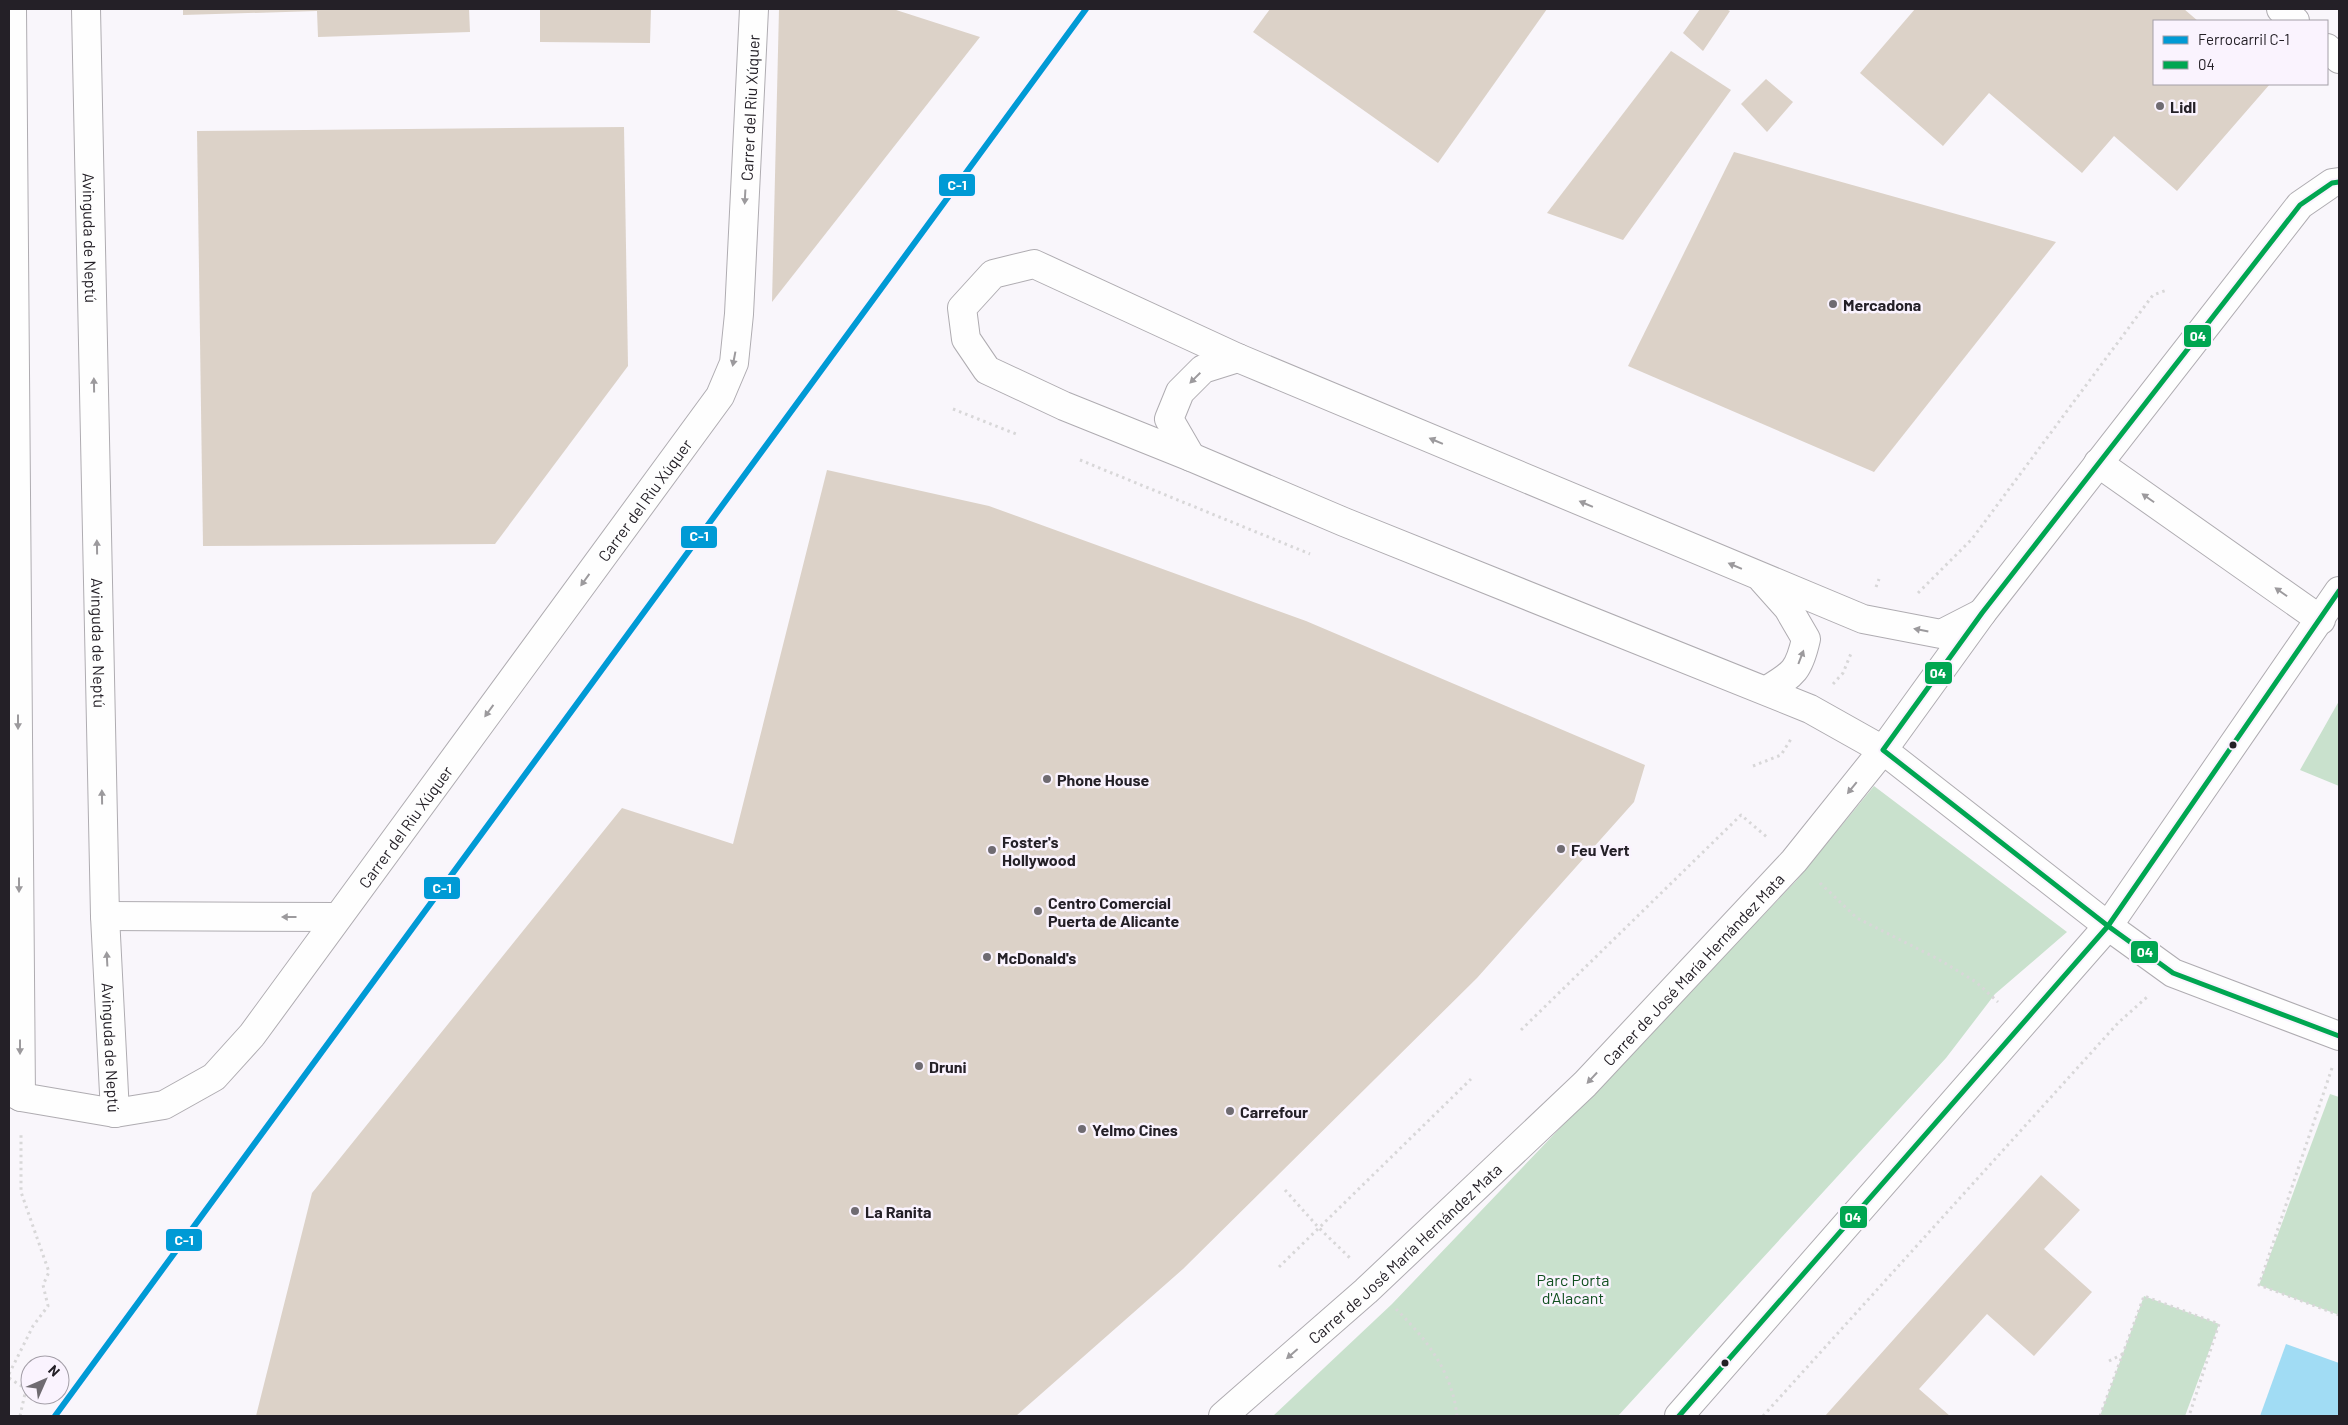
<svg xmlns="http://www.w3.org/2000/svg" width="2348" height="1425" font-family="Barlow,sans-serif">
<rect width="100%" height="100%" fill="#f9f6fb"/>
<g fill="#c9e1cd">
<polygon points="2339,701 2339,786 2300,770"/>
<polygon points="1874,786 2067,932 1995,994 1946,1058 1618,1416 1273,1416 1392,1304 1796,881"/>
<polygon points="2330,1094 2339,1097 2339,1315 2259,1285"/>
<polygon points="2144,1296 2219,1324 2185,1416 2100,1416"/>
</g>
<polygon fill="#a1dcf4" points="2286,1344 2339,1363 2339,1416 2260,1416"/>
<g fill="#dcd2c8">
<polygon points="183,9 469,9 470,32 318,37 317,11 183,15"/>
<polygon points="540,9 651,9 650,43 540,42"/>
<polygon points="779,9 893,9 980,37 772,302"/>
<polygon points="1270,9 1547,9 1438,163 1253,32"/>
<polygon points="1700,9 1726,9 1730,11 1703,51 1683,33"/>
<polygon points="1915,9 2184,9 2198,21 2154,21 2154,84 2270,84 2177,191 2114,136 2082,173 1989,93 1943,146 1860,73"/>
<polygon points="1671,51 1731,90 1623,240 1547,213"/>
<polygon points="1766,79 1793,102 1767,132 1741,104"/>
<polygon points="624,127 628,366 495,544 203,546 197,131"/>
<polygon points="1734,152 2056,242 1874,472 1628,366"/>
<polygon points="827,470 989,506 1306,621 1645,765 1634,802 1477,978 1183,1269 1016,1416 256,1416 312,1193 622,808 733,844"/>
<polygon points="2041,1175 2080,1210 2044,1249 2092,1292 2034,1356 1987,1314 1919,1389 1950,1416 1825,1416"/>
</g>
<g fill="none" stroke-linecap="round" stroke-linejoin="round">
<defs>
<g id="minor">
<polyline points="12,9 21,1097"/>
<path id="s1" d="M 86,9 L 105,916 L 115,1113"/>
<polyline points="2281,9 2295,21"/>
<polyline points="2327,48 2339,59"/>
<polyline points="1191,457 1169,419 1180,392 1203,369 1238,358"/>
<polyline points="2098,463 2321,620"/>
<path d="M 1763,580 L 1788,608 L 1806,639 C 1799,670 1794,674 1767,690"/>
<polyline points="1982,613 1941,634 1863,619 1238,358 1034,264 993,274 962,308 966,339 987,370 1064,406 1191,457 1344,522 1810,709 1883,750 2108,926 2173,973 2339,1036"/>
<polyline points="105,916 337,917"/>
<path id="s2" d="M 9,1091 L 21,1097 L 115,1113 L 164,1105 L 214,1077 L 252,1035 L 720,396 L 734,363 L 739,314 L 754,9"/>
</g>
<g id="major">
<path id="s3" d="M 1223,1416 L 1366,1291 L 1585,1084 L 1794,861 L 1883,750 L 1982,613 L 2300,205 L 2332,183 L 2339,182"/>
<polyline points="1679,1416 2108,926 2339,591"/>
</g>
</defs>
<use href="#minor" stroke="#afacb1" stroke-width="30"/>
<use href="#major" stroke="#afacb1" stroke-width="30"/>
<g stroke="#d8d7d8" stroke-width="3" stroke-dasharray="2.5 4" stroke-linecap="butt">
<polyline points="953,409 1016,434"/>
<polyline points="1080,460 1310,554"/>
<polyline points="1876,587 1879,579"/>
<polyline points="1918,593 1972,539 2153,295 2167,290"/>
<polyline points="1833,684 1843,673 1852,651"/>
<polyline points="1753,766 1781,755 1791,739"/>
<polyline points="1820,883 1857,918 1938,959 1976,982 1998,1002"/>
<polyline points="1521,1030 1741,815 1768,838"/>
<polyline points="2332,1068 2259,1285 2339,1315"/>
<polyline points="1285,1190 1319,1228 1350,1258"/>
<polyline points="1279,1267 1471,1079"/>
<path d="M 1396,1309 C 1427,1340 1452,1371 1457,1416"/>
<polyline points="2109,1361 2123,1354"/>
<polyline points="9,1374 33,1326 48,1306 43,1285 49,1272 21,1192 21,1132"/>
<polyline points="9,1378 26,1389 20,1416"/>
<polyline points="1763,1416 2118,1023 2147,997"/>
<polyline points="2100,1416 2144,1296 2219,1324 2189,1416"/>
</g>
<use href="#minor" stroke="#fefefe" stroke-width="28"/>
<use href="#major" stroke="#fefefe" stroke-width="28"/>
<defs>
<g id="bus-1">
<polyline points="2339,182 2332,183 2300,205 1982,613 1883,750 2108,926 2173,973 2339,1036"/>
<polyline points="1679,1416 2108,926 2339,591"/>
</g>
</defs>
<use href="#bus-1" stroke="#faf3fe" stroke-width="9"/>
<use href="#bus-1" stroke="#00a651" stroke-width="5"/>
<defs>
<polyline id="rail-1" points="55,1416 1086,9"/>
</defs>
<use href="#rail-1" stroke="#faf3fe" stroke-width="10"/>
<use href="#rail-1" stroke="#009ad5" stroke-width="6"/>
</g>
<defs><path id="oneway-solid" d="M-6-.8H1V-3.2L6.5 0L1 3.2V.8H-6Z" transform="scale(1.25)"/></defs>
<g fill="#9c9a9d">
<use href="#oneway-solid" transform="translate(745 197) rotate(93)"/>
<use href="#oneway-solid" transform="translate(734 359) rotate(101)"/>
<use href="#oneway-solid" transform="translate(1195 378) rotate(135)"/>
<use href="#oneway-solid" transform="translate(94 385) rotate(-91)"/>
<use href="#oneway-solid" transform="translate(1436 441) rotate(-157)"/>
<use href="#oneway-solid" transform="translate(2148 498) rotate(-145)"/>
<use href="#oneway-solid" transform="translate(1586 504) rotate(-157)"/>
<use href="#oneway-solid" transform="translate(97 547) rotate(-91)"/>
<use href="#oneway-solid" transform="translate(1735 566) rotate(-157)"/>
<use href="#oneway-solid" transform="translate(585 580) rotate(126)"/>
<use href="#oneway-solid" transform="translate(2281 592) rotate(-145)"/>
<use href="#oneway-solid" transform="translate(1921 630) rotate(-169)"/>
<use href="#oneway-solid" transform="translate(1801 657) rotate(-69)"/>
<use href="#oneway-solid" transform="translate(489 711) rotate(126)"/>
<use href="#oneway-solid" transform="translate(18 722) rotate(90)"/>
<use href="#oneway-solid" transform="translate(1852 788) rotate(129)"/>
<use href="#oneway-solid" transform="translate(102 797) rotate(-91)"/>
<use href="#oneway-solid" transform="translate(19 885) rotate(90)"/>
<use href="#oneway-solid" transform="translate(289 917) rotate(-180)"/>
<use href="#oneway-solid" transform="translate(107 959) rotate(-93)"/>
<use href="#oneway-solid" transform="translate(20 1047) rotate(90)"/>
<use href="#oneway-solid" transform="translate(1592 1078) rotate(133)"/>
<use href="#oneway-solid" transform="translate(1292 1354) rotate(139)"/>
</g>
<g fill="#6f6b71" stroke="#faf3fe" stroke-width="2">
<circle cx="2160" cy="106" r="5"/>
<circle cx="1833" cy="304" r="5"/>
<circle cx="1047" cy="779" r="5"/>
<circle cx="1561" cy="849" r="5"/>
<circle cx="992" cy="850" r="5"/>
<circle cx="1038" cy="911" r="5"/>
<circle cx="987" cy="957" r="5"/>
<circle cx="919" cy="1066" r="5"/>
<circle cx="1230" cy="1111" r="5"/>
<circle cx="1082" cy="1129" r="5"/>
<circle cx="855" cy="1211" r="5"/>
</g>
<g fill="#242027" stroke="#faf3fe" stroke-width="2">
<circle cx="2233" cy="745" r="4.5"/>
<circle cx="1725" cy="1363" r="4.5"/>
</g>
<g text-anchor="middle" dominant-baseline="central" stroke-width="5" stroke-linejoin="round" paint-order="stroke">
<g font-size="16" font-weight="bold" fill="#242027" stroke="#faf3fe" text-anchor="start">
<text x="2170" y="106">Lidl</text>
<text x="1843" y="304">Mercadona</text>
<text x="1057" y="779">Phone House</text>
<text x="1002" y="841">Foster's<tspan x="1002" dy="18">Hollywood</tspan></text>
<text x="1571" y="849">Feu Vert</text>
<text x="1048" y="902">Centro Comercial<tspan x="1048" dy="18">Puerta de Alicante</tspan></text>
<text x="997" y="957">McDonald's</text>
<text x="929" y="1066">Druni</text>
<text x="1240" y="1111">Carrefour</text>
<text x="1092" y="1129">Yelmo Cines</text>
<text x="865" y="1211">La Ranita</text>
</g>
<g font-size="16" fill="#242027" stroke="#faf3fe">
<text stroke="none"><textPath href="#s2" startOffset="1356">Carrer del Riu Xúquer</textPath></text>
<text stroke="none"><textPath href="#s1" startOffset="229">Avinguda de Neptú</textPath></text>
<text stroke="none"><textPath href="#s2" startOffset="936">Carrer del Riu Xúquer</textPath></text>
<text stroke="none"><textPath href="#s1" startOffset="634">Avinguda de Neptú</textPath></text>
<text stroke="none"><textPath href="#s2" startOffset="531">Carrer del Riu Xúquer</textPath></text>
<text stroke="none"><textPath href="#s3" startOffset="649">Carrer de José María Hernández Mata</textPath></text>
<text stroke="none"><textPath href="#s1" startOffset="1039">Avinguda de Neptú</textPath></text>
<text stroke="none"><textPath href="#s3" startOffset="244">Carrer de José María Hernández Mata</textPath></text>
</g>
<g font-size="16" fill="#115020" stroke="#faf3fe">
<text x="1573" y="1279">Parc Porta<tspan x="1573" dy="18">d'Alacant</tspan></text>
</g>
</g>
<g stroke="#faf3fe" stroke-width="2">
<rect x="938" y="173" width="38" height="24" rx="5" fill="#009ad5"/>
<rect x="2183" y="324" width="29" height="24" rx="5" fill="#00a651"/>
<rect x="680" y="525" width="38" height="24" rx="5" fill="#009ad5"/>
<rect x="1924" y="661" width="29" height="24" rx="5" fill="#00a651"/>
<rect x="423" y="876" width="38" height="24" rx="5" fill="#009ad5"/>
<rect x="2130" y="940" width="29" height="24" rx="5" fill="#00a651"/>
<rect x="1839" y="1205" width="29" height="24" rx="5" fill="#00a651"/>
<rect x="165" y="1228" width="38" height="24" rx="5" fill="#009ad5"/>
</g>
<g font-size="14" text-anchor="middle" font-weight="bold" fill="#fff">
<text x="957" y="190">C-1</text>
<text x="2198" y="341">04</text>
<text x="699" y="541">C-1</text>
<text x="1938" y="678">04</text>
<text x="442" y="893">C-1</text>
<text x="2145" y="957">04</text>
<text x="1853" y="1222">04</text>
<text x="184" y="1245">C-1</text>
</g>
<rect width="2348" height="1425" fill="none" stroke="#242027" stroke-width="20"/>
<rect x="2153" y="20" width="175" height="65" fill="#faf3fe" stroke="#a49fa8"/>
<rect x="2163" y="36" width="25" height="8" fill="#009ad5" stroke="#a49fa8"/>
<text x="2198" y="45" font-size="15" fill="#242027">Ferrocarril C-1</text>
<rect x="2163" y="61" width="25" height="8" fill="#00a651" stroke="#a49fa8"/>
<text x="2198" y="70" font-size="15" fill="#242027">04</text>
<g transform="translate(45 1380) rotate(45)"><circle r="24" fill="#faf3fe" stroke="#a49fa8"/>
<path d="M0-4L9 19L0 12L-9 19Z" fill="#6f6b71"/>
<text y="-8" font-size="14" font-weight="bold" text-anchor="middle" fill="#242027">N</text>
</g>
</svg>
